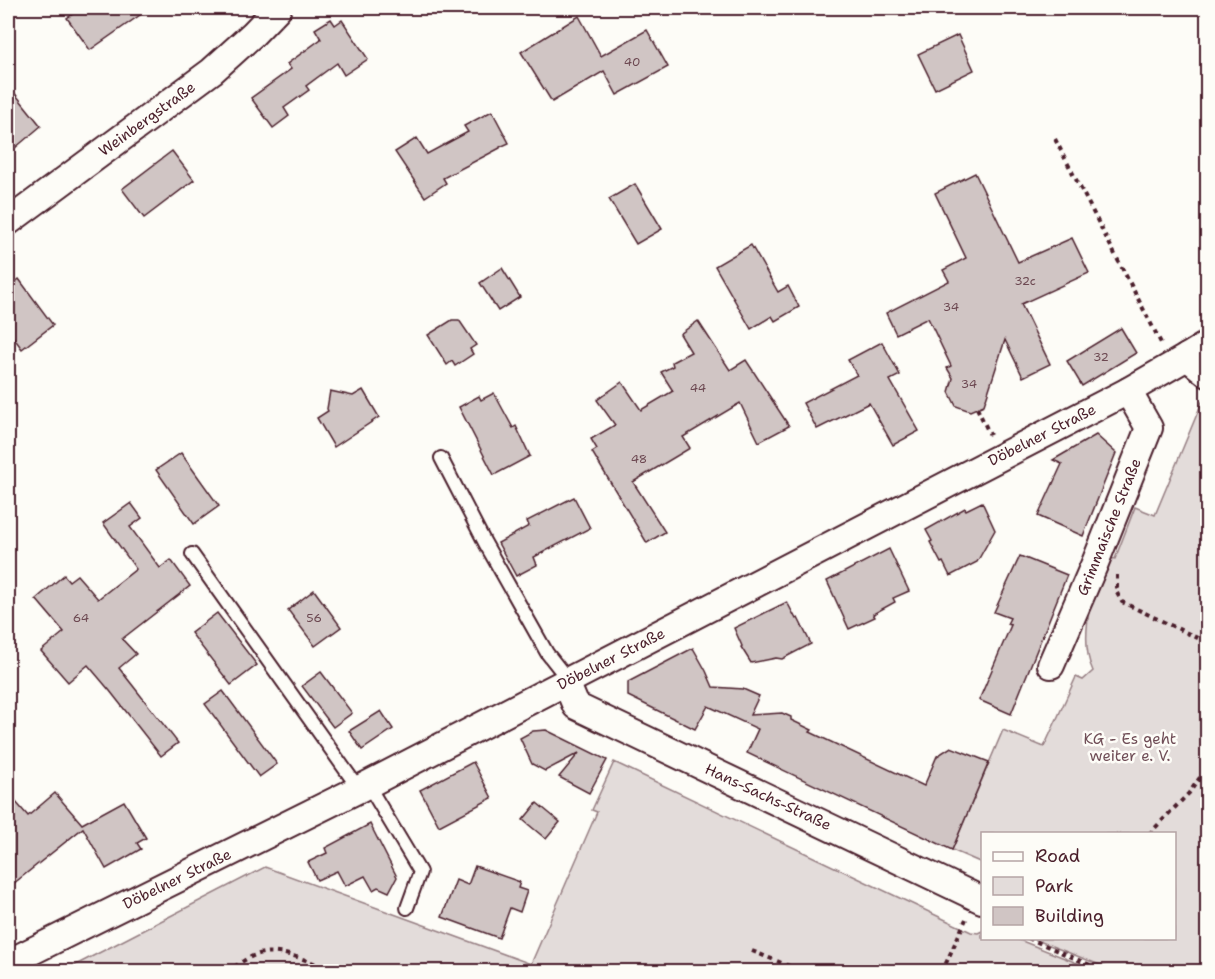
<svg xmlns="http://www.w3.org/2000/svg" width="1215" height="979" font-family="'Shantell Sans',sans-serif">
<rect width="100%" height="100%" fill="#fdfcf7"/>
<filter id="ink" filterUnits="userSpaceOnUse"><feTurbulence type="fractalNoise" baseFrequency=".0167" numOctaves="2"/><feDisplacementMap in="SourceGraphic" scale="12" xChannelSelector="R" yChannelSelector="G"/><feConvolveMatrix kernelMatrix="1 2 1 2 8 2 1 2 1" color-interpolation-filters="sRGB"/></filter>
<g filter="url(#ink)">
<g fill="#e3dcda" stroke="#967e82" stroke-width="1.5">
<path d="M 1202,402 L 1207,405 L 1207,971 L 1115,971 L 1034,939 L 1174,938 L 1174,834 L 982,834 L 982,863 L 952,850 L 1003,730 L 1044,747 L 1076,677 L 1083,680 L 1093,671 C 1084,652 1086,627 1090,606 C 1093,591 1103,573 1109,558 L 1115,559 L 1135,507 L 1155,515 Z"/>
<polygon points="614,762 971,932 978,933 982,931 982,938 1017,939 1097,971 64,971 265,867 531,964 597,812 592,810"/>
</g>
<g fill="#d0c5c4" stroke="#4a1f2b" stroke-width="1.5">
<polygon points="82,8 150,8 90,50 67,18"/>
<polygon points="579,16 601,56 647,30 668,67 617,95 604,71 552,102 521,52"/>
<polygon points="331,19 335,25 342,20 368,59 344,75 337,63 306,86 309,90 284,108 289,116 273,128 251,98 291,69 287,64 321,39 315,29"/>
<polygon points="958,35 974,70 935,89 918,54"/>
<polygon points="8,85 41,126 8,154"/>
<polygon points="492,111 509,143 500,147 500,148 443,178 446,183 425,197 395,152 417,138 427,154 468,132 464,126"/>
<polygon points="172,151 194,180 144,218 122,189"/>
<polygon points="975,173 1018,262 1072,238 1089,273 1021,304 1050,364 1023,377 1005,340 984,405 970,411 956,406 949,392 953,378 947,368 951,366 928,318 896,334 886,313 949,281 943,270 966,258 935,193"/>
<polygon points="635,184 662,229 636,244 609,199"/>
<polygon points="751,245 778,292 788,286 799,307 775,321 772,316 751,329 715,266"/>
<polygon points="502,268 520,297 498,311 480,283"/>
<polygon points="19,279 53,325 22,349 8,330 8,288"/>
<polygon points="452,320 459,320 476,345 470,349 473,354 455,366 452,361 447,365 428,335"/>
<polygon points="698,321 730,370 746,360 789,426 759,442 740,403 683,437 690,448 633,482 665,532 647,543 592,452 597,449 591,439 615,425 597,400 622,382 641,410 673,391 661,372 673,366 672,362 691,352 680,334"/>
<polygon points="1121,328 1136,353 1082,386 1067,361"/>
<polygon points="882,342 900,375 890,380 919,431 893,445 869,403 817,429 803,403 857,375 848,360"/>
<polygon points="363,390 379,417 334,447 317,418 328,411 327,409 330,391 353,396"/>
<polygon points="494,393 513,428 516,426 530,456 494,475 459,407 479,396 481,400"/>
<polygon points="1096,435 1116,453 1083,536 1038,516 1062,464 1053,460"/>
<polygon points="181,453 219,506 194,524 156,470"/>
<polygon points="574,497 590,528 534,557 537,565 516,576 498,543 529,526 527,521"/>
<polygon points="982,502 995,530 977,562 950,576 943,562 941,563 930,542 932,541 926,530 965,508 966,510"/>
<polygon points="131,503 142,518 130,527 160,568 171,560 190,586 122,639 136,654 119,668 178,743 161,756 110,691 88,665 68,682 41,651 64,632 36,599 64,575 69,581 77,575 98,599 136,569 103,523"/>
<polygon points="889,549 909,591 893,598 895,602 873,614 875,617 849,629 827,581"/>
<polygon points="1020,556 1067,575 1011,714 979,700 1011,625 1007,624 1010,618 994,612"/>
<polygon points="314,590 341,627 315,646 288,610"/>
<polygon points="787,602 796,619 798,618 811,644 782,659 776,658 751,663 741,647 742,646 734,628"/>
<polygon points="217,613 257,665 231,685 191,633"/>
<polygon points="693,648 706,671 713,687 743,689 759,696 750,715 782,713 791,717 791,720 812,730 810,732 924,786 937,756 951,747 989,762 952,850 747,753 758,729 708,706 695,729 628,696 628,682"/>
<polygon points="321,672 352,713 333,727 302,686"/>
<polygon points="223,691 277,764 259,777 205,704"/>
<polygon points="381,711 393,729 362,750 349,731"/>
<polygon points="546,730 607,760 589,793 559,777 579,753 545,771 532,764 520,738 533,731"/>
<polygon points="473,762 492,798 439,826 420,790"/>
<polygon points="8,793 28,816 55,793 82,824 124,801 146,838 137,843 141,849 106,869 83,828 8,888"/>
<polygon points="537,803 560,822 546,839 523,820"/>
<polygon points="370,824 397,877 389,892 378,887 373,890 365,876 345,886 337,871 317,880 308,862 327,853 325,848"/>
<polygon points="475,866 520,882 518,888 527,891 520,912 510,908 499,938 442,917 456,880 468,885"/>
</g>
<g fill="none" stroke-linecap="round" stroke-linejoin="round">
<defs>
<g id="service">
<polyline points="441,458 485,543 547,653 569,681"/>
<polyline points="192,554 359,789"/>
<polyline points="368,785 420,872 407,908"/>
</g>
<g id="minor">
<polyline points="8,222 212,71 253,34 278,8"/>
<polyline points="1187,357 1208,374"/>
<polyline points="1051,665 1095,563 1149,428 1128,391"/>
<polyline points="566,682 576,706 982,900"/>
<polyline points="8,963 359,789 1128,391 1187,357 1208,344"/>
</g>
</defs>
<use href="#service" stroke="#4a1f2b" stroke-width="16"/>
<use href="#minor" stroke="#4a1f2b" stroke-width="30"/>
<g stroke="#4a1f2b" stroke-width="4" stroke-dasharray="4.5 4.5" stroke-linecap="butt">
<polyline points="1055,139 1161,343"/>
<polyline points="977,408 990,435"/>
<polyline points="1117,575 1117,593 1122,602 1208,643"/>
<polyline points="1149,834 1189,793 1208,766"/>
<polyline points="1028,938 1106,972"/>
<polyline points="752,951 804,972"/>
<path d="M 227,972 C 236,966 246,958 256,955 C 278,946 314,963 335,972"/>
<polyline points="942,972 966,919"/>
</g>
<use href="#service" stroke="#fdfcf7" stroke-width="12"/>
<use href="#minor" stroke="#fdfcf7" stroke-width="26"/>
</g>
</g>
<g text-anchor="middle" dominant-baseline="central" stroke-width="5" stroke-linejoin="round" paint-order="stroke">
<g font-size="12" fill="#6c4851">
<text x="632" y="62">40</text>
<text x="1025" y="281">32c</text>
<text x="951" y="307">34</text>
<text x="1101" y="357">32</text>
<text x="969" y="384">34</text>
<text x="698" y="388">44</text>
<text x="639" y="459">48</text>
<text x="81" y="618">64</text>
<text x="314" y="618">56</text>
</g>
<g font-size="15" fill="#4a1f2b" stroke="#fdfcf7">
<text transform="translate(147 119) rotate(-36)">Weinbergstraße</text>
<text transform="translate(1042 435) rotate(-27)">Döbelner Straße</text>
<text transform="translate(1109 527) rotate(-68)">Grimmaische Straße</text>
<text transform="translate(611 659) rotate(-27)">Döbelner Straße</text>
<text transform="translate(768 797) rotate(25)">Hans-Sachs-Straße</text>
<text transform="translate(177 879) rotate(-26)">Döbelner Straße</text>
</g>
<g font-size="15" fill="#704e57" stroke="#fdfcf7">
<text x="1130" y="739">KG - Es geht<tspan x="1130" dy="17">weiter e. V.</tspan></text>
</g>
</g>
<rect width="1215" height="979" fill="none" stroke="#fdfcf7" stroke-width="30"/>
<rect x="15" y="15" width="1185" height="949" fill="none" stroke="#4a1f2b" stroke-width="2" filter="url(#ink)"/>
<rect x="981" y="832" width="195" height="108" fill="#fdfcf7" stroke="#b5a4a5" stroke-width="1.5"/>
<rect x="993" y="852" width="30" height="9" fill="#fdfcf7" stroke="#b5a4a5" stroke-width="1.5"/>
<text x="1035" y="862" font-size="18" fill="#4a1f2b">Road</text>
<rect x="993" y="877" width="30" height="18" fill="#e3dcda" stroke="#b5a4a5" stroke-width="1.5"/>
<text x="1035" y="892" font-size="18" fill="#4a1f2b">Park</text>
<rect x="993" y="907" width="30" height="18" fill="#d0c5c4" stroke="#b5a4a5" stroke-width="1.5"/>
<text x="1035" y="922" font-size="18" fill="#4a1f2b">Building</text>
</svg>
